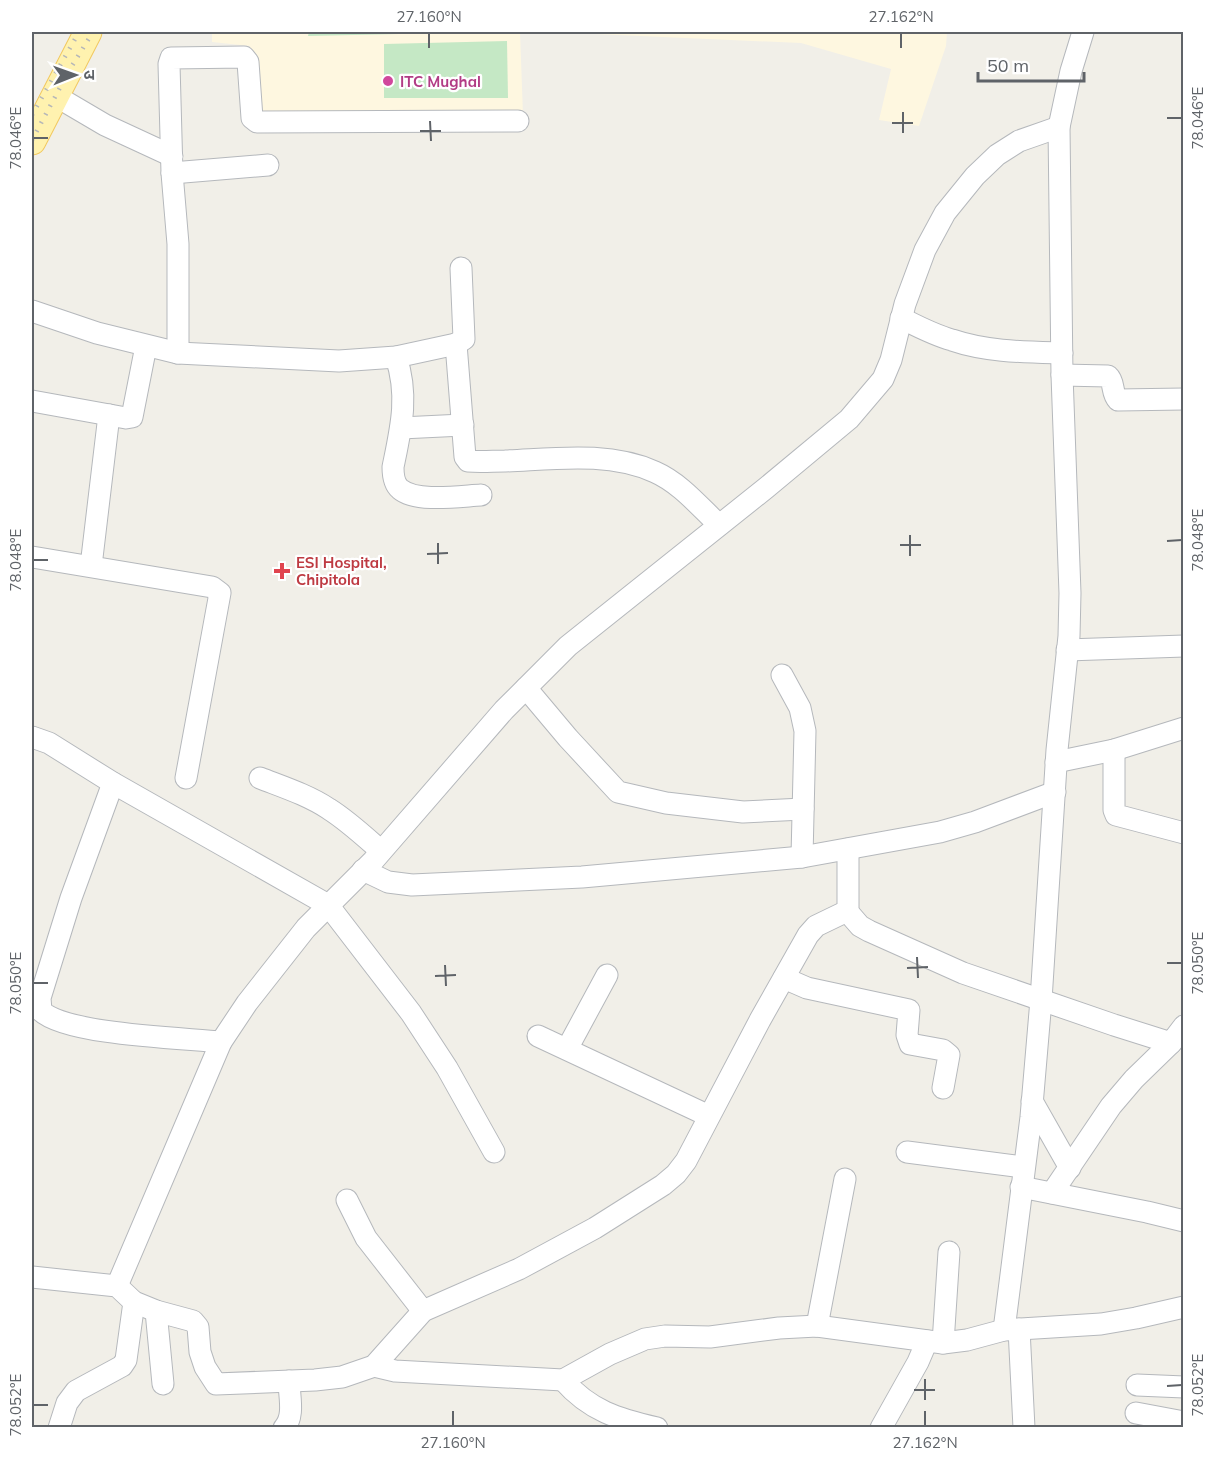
<svg xmlns="http://www.w3.org/2000/svg" width="1215" height="1459" font-family="Mulish,'Noto Sans Devanagari',sans-serif">
<rect width="100%" height="100%" fill="#f1efe8"/>
<g fill="#fef7e0">
<polygon points="212,32 520,32 523,115 257,116 250,46 212,42"/>
<polygon points="550,32 947,32 946,46 919,126 879,120 891,69 801,43"/>
</g>
<g fill="#c5e8c5">
<polygon points="309,32 490,32 308,36"/>
<polygon points="507,41 508,98 384,98 384,44"/>
</g>
<g fill="none" stroke-linecap="round" stroke-linejoin="round">
<defs>
<g id="minor">
<polyline points="54,95 105,125 172,156"/>
<polyline points="172,173 268,165"/>
<polyline points="32,311 97,333 178,353 339,361 396,357 456,344 464,339 461,268"/>
<path d="M 901,318 C 917,326 934,335 952,340 C 987,352 1026,352 1062,353"/>
<path d="M 456,344 L 465,457 L 468,461 C 480,462 493,461 505,461 C 554,459 609,451 655,472 C 680,483 699,506 719,525"/>
<polyline points="178,353 178,244 172,173 169,64 171,58 244,57 248,62 252,118 257,122 518,121"/>
<path d="M 396,357 C 409,396 401,428 393,467 C 393,475 394,484 400,489 C 416,503 461,496 481,495"/>
<path d="M 1062,375 L 1108,376 C 1115,382 1111,393 1118,400 L 1184,399"/>
<polyline points="32,401 126,418 132,417 146,346"/>
<polyline points="401,428 463,425"/>
<polyline points="32,557 212,587 220,593 186,778"/>
<polyline points="91,566 109,415"/>
<polyline points="1067,650 1184,646"/>
<polyline points="782,675 800,708 805,731 802,857"/>
<polyline points="526,688 568,738 618,792 666,803 743,812 803,809"/>
<polyline points="32,737 49,743 113,783 328,905 411,1013 447,1068 494,1152"/>
<polyline points="1114,750 1114,810 1116,815 1184,833"/>
<polyline points="1056,762 1114,750 1184,728"/>
<path d="M 260,778 C 283,787 308,795 329,809 C 348,821 364,836 381,851"/>
<path d="M 113,783 L 71,898 L 40,998 L 41,1011 C 67,1035 183,1038 221,1042"/>
<polyline points="363,870 388,882 412,885 582,877 802,857 940,832 975,822 1055,792"/>
<polyline points="847,911 860,926 869,931 963,973 1114,1025 1171,1043 1184,1026"/>
<polyline points="784,978 807,988 909,1010 907,1035 910,1044 943,1050 949,1055 943,1088"/>
<polyline points="538,1036 709,1116"/>
<polyline points="567,1049 607,975"/>
<polyline points="1032,1101 1070,1168"/>
<polyline points="907,1152 1023,1167"/>
<polyline points="1021,1187 1147,1212 1184,1221"/>
<polyline points="1052,1193 1111,1106 1134,1079 1171,1043"/>
<polyline points="347,1200 366,1238 423,1311"/>
<polyline points="32,1277 117,1286 134,1302 156,1311 193,1321 198,1327 200,1352 205,1367 216,1384 315,1380 342,1377 374,1366 423,1311 519,1269 595,1228 663,1185 676,1174 686,1161 760,1020 808,935 816,926 847,911 848,907 848,849"/>
<polyline points="117,1286 221,1042 247,1003 306,928 373,861 504,710 568,646 766,488 849,419 883,379 891,360 905,304 925,250 945,213 975,176 997,155 1019,141 1059,127"/>
<polyline points="156,1311 163,1384"/>
<polyline points="817,1326 845,1179"/>
<polyline points="1019,1329 1024,1428"/>
<polyline points="1004,1330 1031,1117 1041,1000 1057,750 1069,636 1070,593 1062,375 1059,127 1071,71 1083,32"/>
<polyline points="943,1343 949,1252"/>
<polyline points="374,1366 395,1371 563,1380 610,1354 645,1339 665,1336 710,1337 779,1328 817,1326 943,1343 967,1340 1004,1330 1101,1324 1136,1318 1184,1307"/>
<path d="M 563,1380 C 590,1411 618,1419 657,1428"/>
<polyline points="1137,1385 1184,1387"/>
<polyline points="1136,1413 1184,1422"/>
<polyline points="59,1428 67,1403 76,1391 122,1366 126,1360 134,1302"/>
<path d="M 284,1428 C 295,1416 289,1396 289,1381"/>
<polyline points="881,1428 918,1362 927,1341"/>
</g>
<polyline id="major" points="32,141 88,32"/>
</defs>
<use href="#minor" stroke="#b5b8bc" stroke-width="23"/>
<use href="#major" stroke="#f2c960" stroke-width="29"/>
<use href="#minor" stroke="#fff" stroke-width="21"/>
<use href="#major" stroke="#fff2af" stroke-width="27"/>
<g stroke="#b6b7b8" stroke-width="4.5" stroke-dasharray="1.5 8" stroke-linecap="butt">
<polyline points="32,115 79,32"/>
<polyline points="32,140 70,69 93,32"/>
</g>
</g>
<path fill="none" stroke="#5f6368" stroke-width="2" d="M 429,33 L 429,48M 901,33 L 901,48M 903,112 L 903,133M 1167,118 L 1182,118M 430,121 L 431,141M 892,123 L 913,123M 420,131 L 441,131M 33,138 L 48,138M 910,535 L 910,556M 1167,541 L 1182,540M 438,543 L 438,564M 900,545 L 921,545M 427,554 L 448,553M 33,560 L 48,560M 917,957 L 918,978M 1167,963 L 1182,963M 445,965 L 446,986M 907,968 L 928,967M 435,976 L 456,975M 33,983 L 48,983M 925,1379 L 925,1400M 1167,1386 L 1182,1385M 914,1390 L 935,1390M 33,1405 L 48,1405M 453,1411 L 453,1426M 925,1411 L 925,1426"/>
<circle fill="#d1479c" stroke="#fff" stroke-width="2" cx="388" cy="81" r="6"/>
<path fill="#e0444e" stroke="#fff" stroke-width="2" d="M279 562h6v6h6v6h-6v6h-6v-6h-6v-6h6z"/>
<g text-anchor="middle" dominant-baseline="central" stroke-width="4.5" stroke-linejoin="round" paint-order="stroke">
<g font-size="15" font-weight="bold" fill="#b23c85" stroke="#fff" text-anchor="start">
<text x="400" y="81">ITC Mughal</text>
</g>
<g font-size="15" font-weight="bold" fill="#be3a42" stroke="#fff" text-anchor="start">
<text x="296" y="562">ESI Hospital,<tspan x="296" dy="17">Chipitola</tspan></text>
</g>
</g>
<rect width="1215" height="1459" fill="none" stroke="#ffffff" stroke-width="66"/>
<g transform="translate(75 75) rotate(89)" stroke="#ffffff" stroke-width="4.5" paint-order="stroke">
<path d="M0-4.5L10 22L0 15L-10 22Z" fill="#5f6368"/>
<text y="-9" font-size="16" font-weight="bold" text-anchor="middle" fill="#5f6368">उ</text>
</g>
<path d="M978 72v9h106v-9" fill="none" stroke="#5f6368" stroke-width="3"/>
<text x="987" y="72" font-size="18" fill="#5f6368" stroke="#ffffff" stroke-width="4.5" paint-order="stroke">50 m</text>
<rect x="33" y="33" width="1149" height="1393" fill="none" stroke="#5f6368" stroke-width="2"/>
<g font-size="15" text-anchor="middle" fill="#5f6368">
<text x="429" y="22">27.160°N</text>
<text x="901" y="22">27.162°N</text>
<text transform="translate(1198 118) rotate(-90)" y="5">78.046°E</text>
<text transform="translate(16 138) rotate(-90)" y="5">78.046°E</text>
<text transform="translate(1198 540) rotate(-90)" y="5">78.048°E</text>
<text transform="translate(16 560) rotate(-90)" y="5">78.048°E</text>
<text transform="translate(1198 963) rotate(-90)" y="5">78.050°E</text>
<text transform="translate(16 983) rotate(-90)" y="5">78.050°E</text>
<text transform="translate(1198 1385) rotate(-90)" y="5">78.052°E</text>
<text transform="translate(16 1405) rotate(-90)" y="5">78.052°E</text>
<text x="453" y="1448">27.160°N</text>
<text x="925" y="1448">27.162°N</text>
</g>
</svg>
